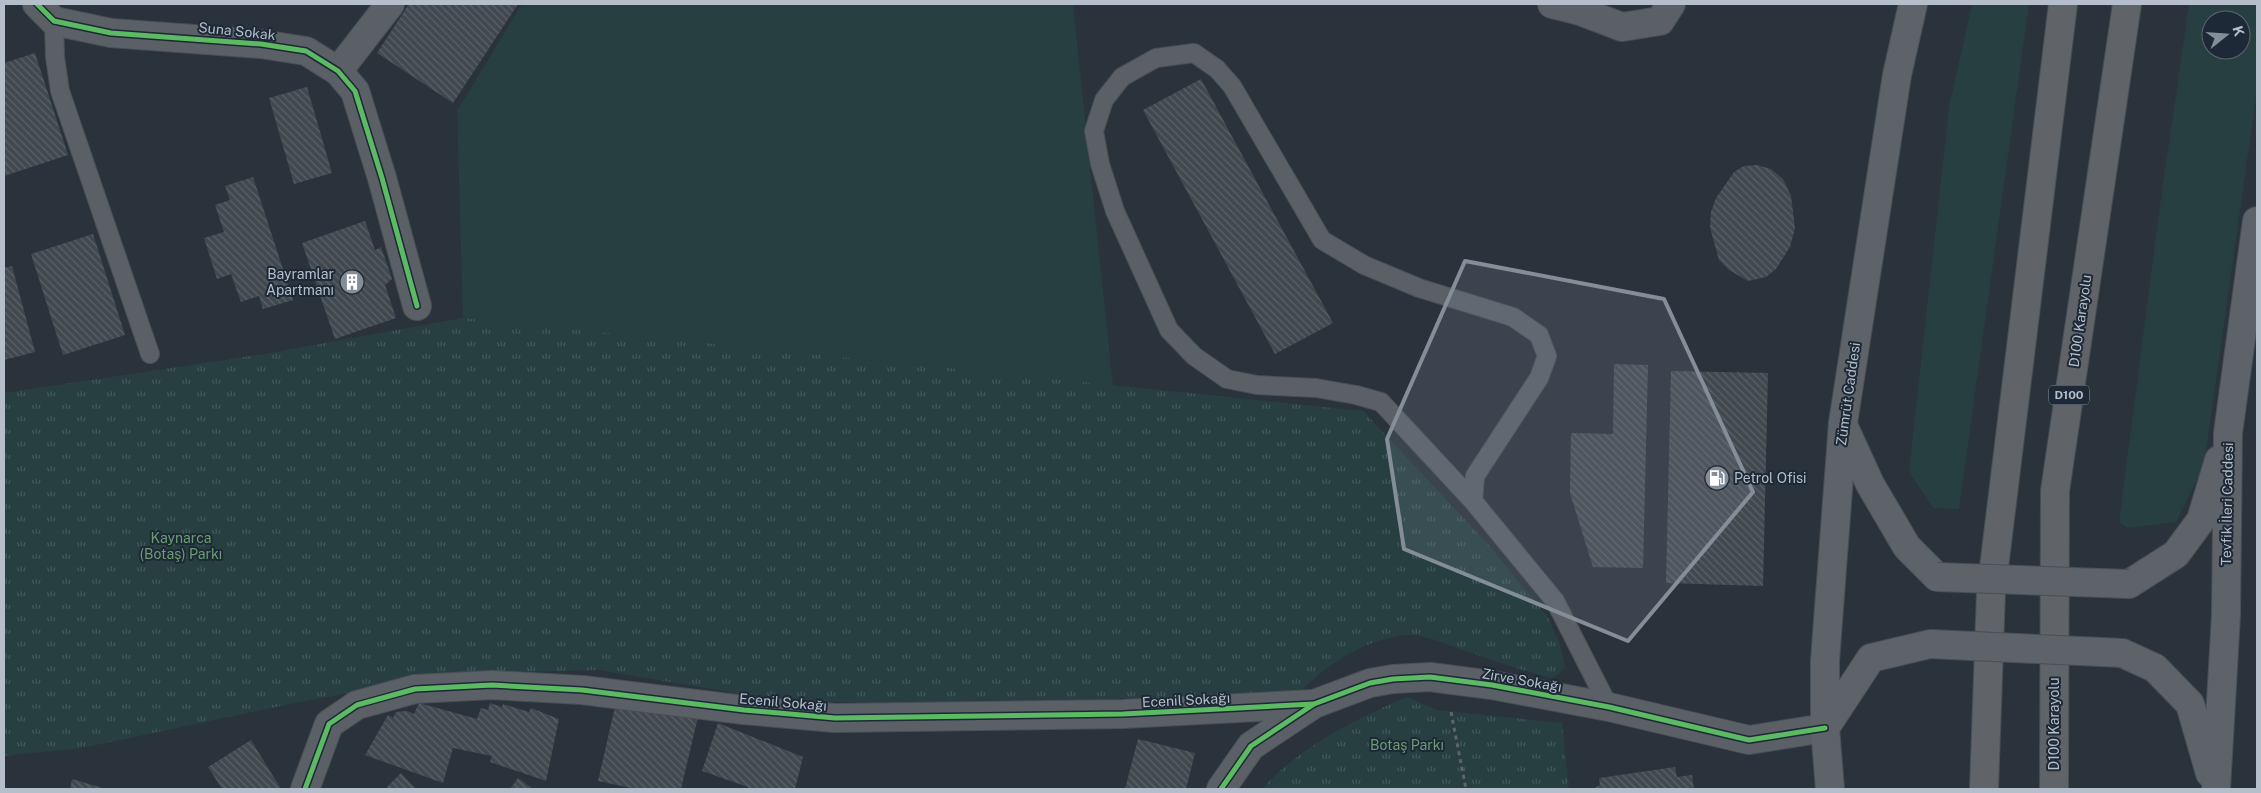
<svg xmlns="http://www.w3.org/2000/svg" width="2261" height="793" font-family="'Public Sans',sans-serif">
<defs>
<pattern id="park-tufts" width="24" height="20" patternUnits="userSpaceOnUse" patternTransform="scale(1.25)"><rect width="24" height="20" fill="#273f41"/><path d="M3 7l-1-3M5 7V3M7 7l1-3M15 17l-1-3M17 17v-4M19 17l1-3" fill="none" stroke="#44595b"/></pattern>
<pattern id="building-back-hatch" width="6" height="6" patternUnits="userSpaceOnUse" patternTransform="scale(1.25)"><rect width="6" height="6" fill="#41484f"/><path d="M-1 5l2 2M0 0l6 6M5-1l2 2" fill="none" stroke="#5a6167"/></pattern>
</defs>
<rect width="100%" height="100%" fill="#2a333b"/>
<g fill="#273f41" fill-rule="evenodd">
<polygon points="522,4 1073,4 1113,386 463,318 457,111"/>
<polygon points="1972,4 2029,4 1959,509 1933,508 1909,472 1949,107"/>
<path d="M 2189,4 L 2257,4 L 2257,91 L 2204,465 L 2176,522 L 2128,528 L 2119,522 L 2160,205 ZM 2211,20 L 2241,20 L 2241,50 L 2211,50 Z"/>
</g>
<g fill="url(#park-tufts)">
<path d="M 463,318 L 1363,411 L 1486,542 L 1547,616 L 1559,642 L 1565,667 L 1559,674 L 1551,678 C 1520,670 1490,659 1460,649 C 1445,644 1429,636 1413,635 C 1373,634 1325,665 1300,692 L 948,705 L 816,701 L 736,693 L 598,670 L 460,673 L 295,703 L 82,748 L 4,756 L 4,393 L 264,354 Z"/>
<path d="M 1407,697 L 1437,710 L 1562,723 L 1569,789 L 1262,789 C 1298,748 1357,718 1407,697 Z"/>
</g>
<g fill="url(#building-back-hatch)">
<polygon points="409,4 518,4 453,103 377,53"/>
<polygon points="35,53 68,155 4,176 4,63"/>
<polygon points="1201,79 1333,323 1275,354 1143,110"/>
<polygon points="307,87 332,173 294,184 269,98"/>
<polygon points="1757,165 1771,169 1783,179 1791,196 1795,228 1790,247 1776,269 1766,277 1748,281 1729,270 1719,260 1710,228 1711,212 1716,198 1734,172 1744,166"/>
<polygon points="253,177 293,300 263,309 259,296 241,302 231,274 217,279 204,238 224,232 215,205 230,200 225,186"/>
<polygon points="365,221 375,250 381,247 392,279 385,285 396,318 335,339 302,243"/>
<polygon points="93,234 125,335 63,355 31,254"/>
<polygon points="12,266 35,352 4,360 4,268"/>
<polygon points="1614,364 1648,365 1643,568 1593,567 1570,493 1571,433 1613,434"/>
<polygon points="1671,371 1768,373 1763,586 1666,583"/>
<polygon points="617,698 698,717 681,789 636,789 598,781"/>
<polygon points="419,703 477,719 481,708 488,710 490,703 502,707 503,704 529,712 531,708 559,719 546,781 490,762 492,756 453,748 443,783 365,755 388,715 393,718 396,712 407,711 414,714"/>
<polygon points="718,723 803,757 795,789 748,789 748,787 702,771"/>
<polygon points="1138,739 1195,753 1186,789 1125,789"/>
<polygon points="251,740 281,789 222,789 208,767"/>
<polygon points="1675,767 1677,777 1692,775 1694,789 1593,789 1600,785 1599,778"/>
<polygon points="401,773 416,789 385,789"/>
<polygon points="518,778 533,789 510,789"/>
<polygon points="72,779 106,789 70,789"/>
</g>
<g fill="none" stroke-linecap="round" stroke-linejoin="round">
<defs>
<g id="lane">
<polyline points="54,21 55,57 60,91 150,354"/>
<polyline points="1473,501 1381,402 1356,395 1316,388 1257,385 1227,379 1194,356 1169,330 1115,211 1100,164 1094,131 1104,100 1122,77 1156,58 1194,53 1217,69 1232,86 1322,240 1364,265 1419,288 1513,317 1539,335 1547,356 1539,378 1475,476 1473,501 1555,601 1609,707"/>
</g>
<g id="street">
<polyline points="37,4 54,21 111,33 261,44 306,51 338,71 355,91 382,178 417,306"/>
<polyline points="1552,4 1580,11 1622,27 1660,21 1671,4"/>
<polyline points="338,71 390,4"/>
<polyline points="305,789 329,724 357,705 415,689 492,685 582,690 744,710 835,718 1123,714 1314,704"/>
<polyline points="1221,789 1251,746 1314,704 1370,683 1393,679 1430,677 1492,685 1609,707 1749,740 1825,728"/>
</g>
<g id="primary">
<polyline points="1843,425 1870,484 1907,547 1937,577"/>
<polyline points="2129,584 2176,554 2201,520 2219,460"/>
<polyline points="2122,653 2155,668 2190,704 2210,773"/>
<polyline points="1825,728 1871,658 1930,644"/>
<polyline points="1830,789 1825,728 1825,661 1843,423 1897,75 1913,4"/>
<polyline points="2216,789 2226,615 2228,433 2257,221"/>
</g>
<g id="highway">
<polyline points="1984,789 1991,592 2063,4"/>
<polyline points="2054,789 2055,491 2127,4"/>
</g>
</defs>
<use href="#lane" stroke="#494f55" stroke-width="20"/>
<use href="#street" stroke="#494f55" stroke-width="30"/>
<use href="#primary" stroke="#484f57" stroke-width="30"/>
<use href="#highway" stroke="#474f56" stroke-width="30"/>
<polyline stroke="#5e656b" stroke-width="3" stroke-dasharray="4 4" stroke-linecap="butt" points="1451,712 1466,789"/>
<use href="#lane" stroke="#5b6067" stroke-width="18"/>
<use href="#street" stroke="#5b6067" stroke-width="28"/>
<use href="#primary" stroke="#5d6369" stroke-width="28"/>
<use href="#highway" stroke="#606468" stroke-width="28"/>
<defs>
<g id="primary-bridge">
<polyline points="1937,577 2129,584"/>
<polyline points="1930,644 2122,653"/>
</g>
</defs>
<use href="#primary-bridge" stroke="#484f57" stroke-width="30" stroke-linecap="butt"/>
<use href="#primary-bridge" stroke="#5d6369" stroke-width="28"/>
<defs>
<g id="cycleway">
<polyline points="37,4 54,21 111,33 261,44 306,51 338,71 355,91 382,178 417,306"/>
<polyline points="305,789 329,724 357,705 415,689 492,685 582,690 744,710 835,718 1123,714 1314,704"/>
<polyline points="1221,789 1251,746 1314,704 1370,683 1393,679 1430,677 1492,685 1609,707 1749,740 1825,728"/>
</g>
</defs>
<use href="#cycleway" stroke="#1d2936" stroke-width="8"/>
<use href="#cycleway" stroke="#5cba63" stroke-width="5"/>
</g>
<path fill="#848e99" fill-opacity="0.2" stroke="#848e99" stroke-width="4" stroke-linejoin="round" d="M 1465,261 L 1664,299 L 1753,492 L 1628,641 L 1404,549 L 1387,439 Z"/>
<defs>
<symbol id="building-disc" viewBox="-11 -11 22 22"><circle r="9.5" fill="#848e99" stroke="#1d2936"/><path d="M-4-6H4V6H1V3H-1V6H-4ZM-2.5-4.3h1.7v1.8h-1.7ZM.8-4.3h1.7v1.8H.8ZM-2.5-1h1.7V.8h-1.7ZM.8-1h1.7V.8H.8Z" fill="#fff"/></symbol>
<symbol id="fuel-disc" viewBox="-11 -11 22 22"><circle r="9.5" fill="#848e99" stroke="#1d2936"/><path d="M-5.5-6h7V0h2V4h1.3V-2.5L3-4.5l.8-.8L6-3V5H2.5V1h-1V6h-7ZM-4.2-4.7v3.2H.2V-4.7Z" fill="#fff"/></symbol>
</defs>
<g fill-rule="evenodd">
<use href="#building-disc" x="338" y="268" width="28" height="28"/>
<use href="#fuel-disc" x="1703" y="464" width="28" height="28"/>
</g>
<g text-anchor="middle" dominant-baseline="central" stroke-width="4" stroke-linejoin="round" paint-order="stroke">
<rect fill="#1d2936" stroke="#87929e" stroke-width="1" x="2049" y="385.5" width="40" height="19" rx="4"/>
<g font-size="12" font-weight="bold" fill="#b5bfcb">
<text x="2069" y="395">D100</text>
</g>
<g font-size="14" fill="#b5bfcb" stroke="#1d2936">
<text transform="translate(237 31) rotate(6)">Suna Sokak</text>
<text transform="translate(2080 321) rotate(-82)">D100 Karayolu</text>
<text transform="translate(1848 394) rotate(-82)">Zümrüt Caddesi</text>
<text transform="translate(2227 504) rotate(-89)">Tevfik İleri Caddesi</text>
<text transform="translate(1522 680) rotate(10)">Zirve Sokağı</text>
<text transform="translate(1186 700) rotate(-3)">Ecenil Sokağı</text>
<text transform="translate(783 702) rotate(5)">Ecenil Sokağı</text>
<text transform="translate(2054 724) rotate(-90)">D100 Karayolu</text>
</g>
<g font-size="14" fill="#b5bfcb" stroke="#1d2936" text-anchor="end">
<text x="334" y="274">Bayramlar<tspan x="334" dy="16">Apartmanı</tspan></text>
<text x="1734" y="478" text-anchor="start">Petrol Ofisi</text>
</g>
<g font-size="14" fill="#6b9d72" stroke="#1d2936">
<text x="181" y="538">Kaynarca<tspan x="181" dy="16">(Botaş) Parkı</tspan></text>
<text x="1407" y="745">Botaş Parkı</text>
</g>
</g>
<rect width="2261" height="793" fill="none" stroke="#b5bfcb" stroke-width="10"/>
<g transform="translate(2226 35) rotate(73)"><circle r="24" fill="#1d2936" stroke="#5a6572"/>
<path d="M0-4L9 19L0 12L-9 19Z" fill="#848e99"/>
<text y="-8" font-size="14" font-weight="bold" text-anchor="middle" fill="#b5bfcb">K</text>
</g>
</svg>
